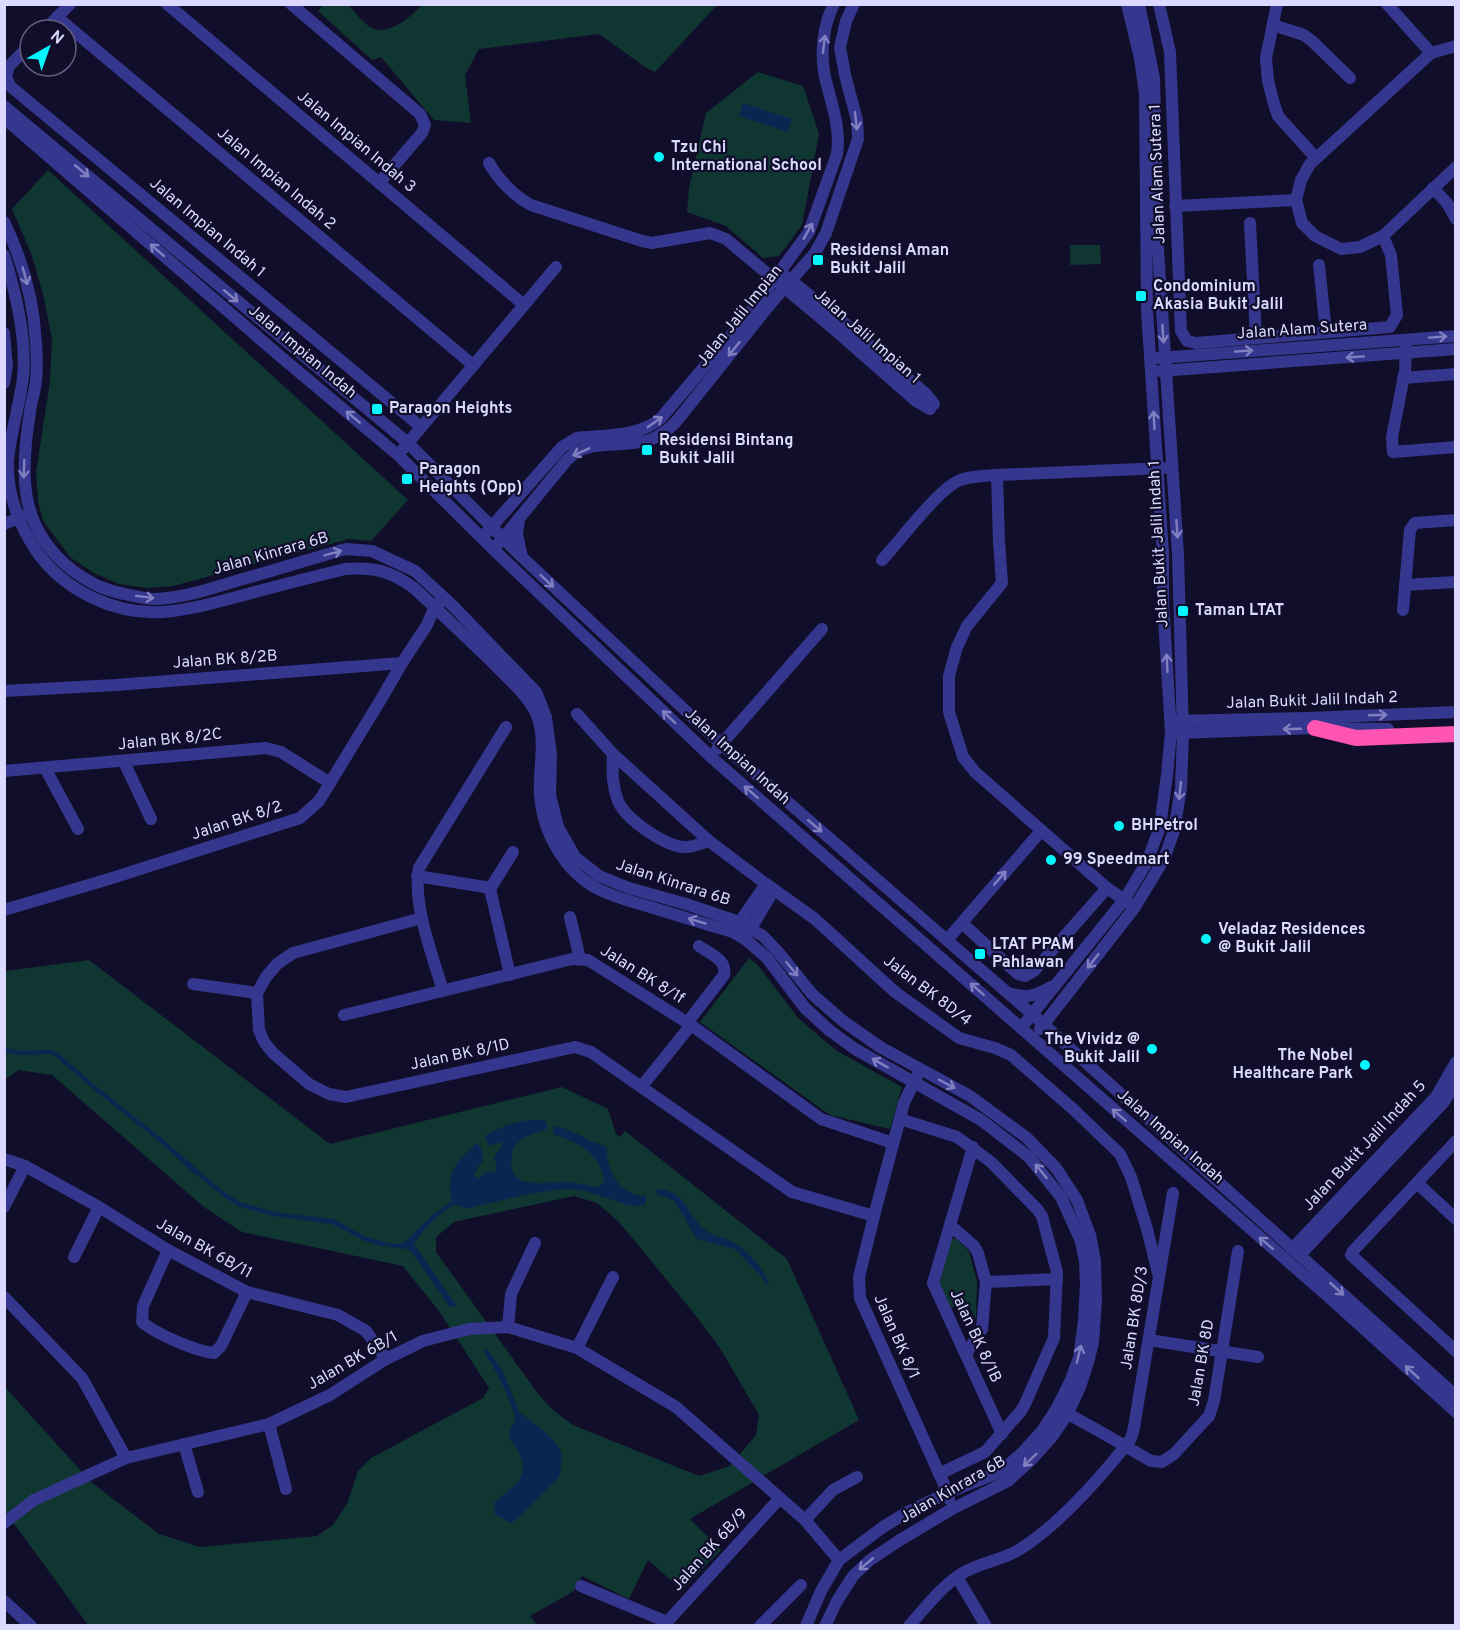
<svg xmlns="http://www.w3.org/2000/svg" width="1460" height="1630" font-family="Overpass,sans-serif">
<rect width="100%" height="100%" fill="#110e2b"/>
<g fill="#103632" fill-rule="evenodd">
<path d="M 323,5 L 348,5 C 354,11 365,25 372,28 C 390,36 411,16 422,5 L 717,5 L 655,72 L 645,67 L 599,34 L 479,49 L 465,75 L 471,123 L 434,120 L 381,57 L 372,60 L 318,11 Z"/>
<polygon points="758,72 803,86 819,134 802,225 779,256 763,258 726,226 687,212 689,188 706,113"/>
<polygon points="48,170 408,500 371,541 349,539 173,586 147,588 119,584 94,573 71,558 43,521 38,501 36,472 50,381 52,339 43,294 31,253 12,209"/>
<polygon points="1070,245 1100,245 1101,264 1070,265"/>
<polygon points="749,958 757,964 799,1019 837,1051 902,1087 890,1129 830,1115 700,1022"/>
<path d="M 89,960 L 330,1144 L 562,1087 L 608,1109 L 616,1134 L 620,1137 L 625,1131 L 787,1259 L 859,1420 L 690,1519 L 721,1550 L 682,1590 L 648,1560 L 629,1599 L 582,1576 L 574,1591 L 530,1616 L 537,1625 L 88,1625 L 18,1529 L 5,1514 L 5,1387 L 91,1482 L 159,1534 L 200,1547 L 317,1536 L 333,1525 L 347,1504 L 358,1471 L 371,1458 L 483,1398 L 489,1388 L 439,1311 L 403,1266 L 242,1232 L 204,1207 L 52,1075 L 19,1070 L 5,1079 L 5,971 ZM 574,1196 L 597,1203 L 619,1222 L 693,1312 L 720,1348 L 759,1415 L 756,1435 L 730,1466 L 699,1476 L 573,1425 L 553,1410 L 539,1395 L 436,1252 L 436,1237 L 454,1222 Z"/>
<polygon points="956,1238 969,1251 977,1281 976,1319 966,1301 951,1308 937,1282 950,1240"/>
</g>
<g fill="#072751">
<polygon points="743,103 792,119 788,132 739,116"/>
<path d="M 4,1048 L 20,1051 L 52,1050 L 57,1052 L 102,1091 L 163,1139 L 221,1190 L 240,1202 L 274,1212 L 333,1219 L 366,1237 L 393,1244 L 404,1243 L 432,1215 L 452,1201 C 445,1172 457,1161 477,1143 L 481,1148 L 483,1160 L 474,1174 L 475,1177 L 479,1178 C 485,1175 485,1169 493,1173 L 496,1171 L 497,1167 L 494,1158 L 503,1144 L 501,1142 L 489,1146 L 485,1136 C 499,1126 528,1117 546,1121 L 547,1127 L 545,1130 C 532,1134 515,1138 512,1154 C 505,1192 543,1182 566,1182 C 577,1183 587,1185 598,1187 C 605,1183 605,1178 602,1171 C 594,1149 573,1141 553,1134 L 554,1126 C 567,1128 578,1134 590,1141 C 596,1144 602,1143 607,1148 C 606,1165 615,1186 631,1193 C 636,1195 641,1195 646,1196 L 646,1202 L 644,1205 L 636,1206 L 628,1205 L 582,1190 L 561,1189 L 524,1195 L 470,1208 L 460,1207 L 455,1204 C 436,1216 426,1226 414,1244 L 457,1306 L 450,1307 L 411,1251 L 407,1249 L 377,1245 L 365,1241 L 332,1224 L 273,1216 L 240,1207 L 228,1200 L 190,1170 L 160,1142 L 99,1094 L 56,1057 L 51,1054 L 20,1055 L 5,1052 Z"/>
<path d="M 661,1189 C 686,1193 687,1213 703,1228 C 710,1235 720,1236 729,1240 C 746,1248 766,1269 769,1288 L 761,1276 L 735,1249 L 697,1239 L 674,1201 L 657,1194 L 656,1190 Z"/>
<path d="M 487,1349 L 503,1371 L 519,1412 L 544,1431 L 556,1443 L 561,1452 L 562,1460 L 559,1477 L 515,1521 L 509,1523 L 501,1517 L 495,1515 L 494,1503 C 513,1485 532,1480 518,1451 C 516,1446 509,1441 509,1435 C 509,1429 515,1424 515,1418 C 515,1413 512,1409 511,1405 C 503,1384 495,1369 483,1351 Z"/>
</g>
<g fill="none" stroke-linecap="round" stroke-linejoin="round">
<g stroke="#35378f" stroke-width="12">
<polyline points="167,4 524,305"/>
<polyline points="291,4 420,114 425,125 422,133 379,183"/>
<polyline points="1159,4 1170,52 1181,331 1187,341 1196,343 1390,327 1397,315 1391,255 1383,236"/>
<polyline points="1277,4 1266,58 1268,81 1274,104 1278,116 1316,158"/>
<polyline points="1387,4 1431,53"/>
<polyline points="57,17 473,365"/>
<polyline points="1273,25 1304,35 1313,42 1350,78"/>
<polyline points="45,30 70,4"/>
<polyline points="30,45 9,66 6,76 10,86 421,427"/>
<polyline points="1456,46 1431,53 1310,164 1301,180 1296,200 1302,223 1315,236 1341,249 1360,247 1383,236 1456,167"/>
<polyline points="4,106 408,443 522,557 721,744 1032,1014 1456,1396"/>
<polyline points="4,118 281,357 398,455 493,549 711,757 1331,1299 1456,1412"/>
<path d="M 489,163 C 498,179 514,196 531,205 L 642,241 L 652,243 L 710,233 L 726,239 L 835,330 L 916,401 L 930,409"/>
<polyline points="1433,188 1447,203 1456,219"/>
<polyline points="1175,206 1296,200"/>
<path d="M 4,222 C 23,261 34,301 36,344 C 37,356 37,369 36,381 C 35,391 31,402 30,412 C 20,473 18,528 72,570 C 94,586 107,591 134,596 C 140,597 146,599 152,599 C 181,599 209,589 236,581 C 273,571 309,559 346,549 L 372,551 L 415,571 L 453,606 L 536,692 L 546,717 L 551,754 L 550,795 L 558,827 L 575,857 L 599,876 L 629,888 L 686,904 L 739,922 L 763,936 L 779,953 L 812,994 L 843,1021 L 880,1047 L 970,1096 L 1027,1138 L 1056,1168 L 1077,1200 L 1090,1235 L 1095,1261 L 1096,1301 L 1093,1342 L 1089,1359 L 1080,1387 L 1067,1415 L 1051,1438 L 1032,1459 L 1008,1481 L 952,1509 L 900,1540 L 870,1560 L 853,1576 L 837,1601 L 825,1626"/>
<polyline points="1250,223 1256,338"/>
<path d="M 4,255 C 16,293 27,337 23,377 C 20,405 10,433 8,462 C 7,494 19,525 37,552 C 65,591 115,615 163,612 C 192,610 220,601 248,594 C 280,585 313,577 345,569 C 374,567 391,571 414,588 C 440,612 465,636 490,660 C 505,676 524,691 535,711 C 548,737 538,769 540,796 C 543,833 565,872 598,889 C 614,897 632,902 650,907 C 673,914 696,921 719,928 L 733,932 L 745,939 L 767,958 L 805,1008 L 829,1030 L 855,1049 L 981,1120 L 1029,1157 L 1061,1197 L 1081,1241 L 1085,1262 L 1086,1283 L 1084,1321 L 1079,1358 L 1070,1382 L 1057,1408 L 1042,1431 L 1022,1453 L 1000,1472 L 947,1493 L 906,1513 L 883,1527 L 839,1560 L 821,1591 L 806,1626"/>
<polyline points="1319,265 1326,332"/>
<polyline points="785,276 841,320 926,394 934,404"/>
<polyline points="4,333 7,366 4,383"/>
<polyline points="1406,347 1405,371 1392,437 1393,452 1456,447"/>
<polyline points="1158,358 1456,336"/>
<polyline points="1160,371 1456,349"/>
<polyline points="1403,378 1456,374"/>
<polyline points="403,449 556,267"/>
<polyline points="997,475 999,541 1002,583 967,626 957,647 949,676 949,712 963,757 975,772 1107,888 1130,904"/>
<polyline points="519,519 517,534 522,557"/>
<polyline points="4,524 24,516"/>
<path d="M 486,533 L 562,447 L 577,438 C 604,435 640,437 661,418 L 745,319 L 809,232 L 837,154 C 841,127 831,103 825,77 C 820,54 823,25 834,4"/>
<path d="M 498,544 L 567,460 C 571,457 574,453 578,451 C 599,441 629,448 652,439 C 661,435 668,430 675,423 L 772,302 L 815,253 L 826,233 L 858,139 L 857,120 L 845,75 L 840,47 L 846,21 L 854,4"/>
<path d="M 882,560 C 900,541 938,489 960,480 C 972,476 985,476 997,475 L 1164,468"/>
<polyline points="1405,585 1456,582"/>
<polyline points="1403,610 1410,530 1415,523 1456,520"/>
<polyline points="4,691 116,685 402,663"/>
<polyline points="577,714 613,754 709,841 766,884 815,919 895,992 959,1038 995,1048 1011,1055 1073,1109 1120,1154 1131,1177 1147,1229 1159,1277"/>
<polyline points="1174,721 1308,718 1456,712"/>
<polyline points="1178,733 1315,728 1388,729"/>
<polyline points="717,749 822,629"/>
<path d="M 613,754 C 612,771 612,785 618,801 C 625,819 667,848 686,847 C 694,847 702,843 709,841"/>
<polyline points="124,762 151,819"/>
<polyline points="45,768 78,829"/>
<polyline points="4,771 266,748 281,752 330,783"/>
<polyline points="417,876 491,888"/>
<polyline points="4,910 109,879 300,818 319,801 383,696 402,663 427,625 433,611 440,602"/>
<polyline points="570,917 580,959"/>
<polyline points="422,918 293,953 277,964 266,977 257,993 259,1030 264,1042 273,1053 309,1084 329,1094 346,1097 575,1047 591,1052 792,1192 874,1216"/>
<polyline points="962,923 1018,974 1025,976 1034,971 1107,888"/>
<polyline points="735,929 766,884"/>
<polyline points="748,933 774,890"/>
<polyline points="947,940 1041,831"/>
<polyline points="510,975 490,889 513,852"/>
<polyline points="193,984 257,993"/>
<path d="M 443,991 C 433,957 412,903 419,868 L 506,727"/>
<path d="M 1008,993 C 1027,998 1034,997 1051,987"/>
<polyline points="344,1015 572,959 588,960 691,1025 821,1119 893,1143"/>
<path d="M 687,1023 L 724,975 C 727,959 710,954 699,946"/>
<polyline points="1021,1028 1124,900 1147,862 1160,827 1167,775 1171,733 1163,602 1163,554 1147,310 1145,93 1140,58 1127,4"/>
<polyline points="1040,1029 1135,907 1164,859 1174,831 1181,788 1183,733 1178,554 1158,249 1154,78 1139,4"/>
<polyline points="917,1076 904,1103 874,1216 859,1277 860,1298 943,1482 949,1499"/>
<polyline points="642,1086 691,1025"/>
<polyline points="900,1119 957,1137 991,1162 1037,1209 1042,1216 1057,1272 1054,1338 1025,1404 1021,1411 985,1452 939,1474"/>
<polyline points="1456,1141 1353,1251 1351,1255 1456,1351"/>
<polyline points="973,1147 933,1283 1002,1434"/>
<polyline points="4,1159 25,1166 99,1207 168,1250 247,1292 338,1315 366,1331 386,1359"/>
<polyline points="1417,1183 1456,1219"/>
<polyline points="4,1207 25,1166"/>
<polyline points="950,1225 974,1246 978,1253 986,1282 982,1329 966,1354"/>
<polyline points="1292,1249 1436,1097 1456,1062"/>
<path d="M 168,1250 L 143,1306 L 142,1322 C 156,1334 195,1351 214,1353 L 221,1346 L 247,1292"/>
<polyline points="1300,1255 1443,1103 1456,1083"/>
<polyline points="74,1257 99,1207"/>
<polyline points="986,1282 1057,1279"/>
<polyline points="4,1297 82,1378 126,1458"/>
<polyline points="508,1327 511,1294 535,1243"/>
<polyline points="1149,1340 1258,1357"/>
<polyline points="577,1348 613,1277"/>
<polyline points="1061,1410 1099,1431 1151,1461 1162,1462 1174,1454 1209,1416 1214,1401 1238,1251"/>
<polyline points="269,1424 286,1489"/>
<polyline points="184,1444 198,1492"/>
<polyline points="805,1520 833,1490 857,1477"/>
<polyline points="4,1523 34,1500 126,1458 269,1424 330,1395 386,1359 423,1341 469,1329 508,1327 577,1348 676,1407 805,1520 839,1560"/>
<polyline points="957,1577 986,1626"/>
<polyline points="581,1586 667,1622"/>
<polyline points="4,1601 31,1626"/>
<polyline points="666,1626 667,1622 780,1498"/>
<polyline points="760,1626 801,1585"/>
<path d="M 909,1626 C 925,1608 941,1587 961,1574 C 978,1563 999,1561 1017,1551 C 1052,1530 1088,1491 1114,1460 C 1119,1453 1127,1446 1131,1438 C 1134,1431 1135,1422 1136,1415 L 1173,1193"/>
</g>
<polyline stroke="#ff54b1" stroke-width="16" points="1315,728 1356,738 1456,734"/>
</g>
<defs><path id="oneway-shaft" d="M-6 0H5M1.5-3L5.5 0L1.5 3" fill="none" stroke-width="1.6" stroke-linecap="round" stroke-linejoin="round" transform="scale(1.5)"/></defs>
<g stroke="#8080c1">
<use href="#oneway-shaft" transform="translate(824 44) rotate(-83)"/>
<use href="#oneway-shaft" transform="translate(856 121) rotate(83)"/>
<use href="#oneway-shaft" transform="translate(82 171) rotate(40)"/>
<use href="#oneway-shaft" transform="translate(808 231) rotate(-61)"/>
<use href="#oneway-shaft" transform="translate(157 250) rotate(-139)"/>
<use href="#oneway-shaft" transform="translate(25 276) rotate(75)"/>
<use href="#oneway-shaft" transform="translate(231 296) rotate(40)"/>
<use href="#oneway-shaft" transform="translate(1163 334) rotate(86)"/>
<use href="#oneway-shaft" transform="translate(1438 337) rotate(-4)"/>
<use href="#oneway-shaft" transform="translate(734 349) rotate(129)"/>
<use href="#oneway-shaft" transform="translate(1244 351) rotate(-4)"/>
<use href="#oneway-shaft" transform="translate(1355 357) rotate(176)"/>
<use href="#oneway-shaft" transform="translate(353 417) rotate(-140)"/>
<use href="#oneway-shaft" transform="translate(1154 420) rotate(-93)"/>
<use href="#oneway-shaft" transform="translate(655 422) rotate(-35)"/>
<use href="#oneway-shaft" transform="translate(581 452) rotate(156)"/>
<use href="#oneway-shaft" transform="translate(24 469) rotate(92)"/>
<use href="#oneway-shaft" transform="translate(1177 529) rotate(86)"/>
<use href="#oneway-shaft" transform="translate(333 553) rotate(-15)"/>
<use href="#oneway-shaft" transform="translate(547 581) rotate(43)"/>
<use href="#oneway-shaft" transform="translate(145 597) rotate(7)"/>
<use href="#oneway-shaft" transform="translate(1167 663) rotate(-93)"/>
<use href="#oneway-shaft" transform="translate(1378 715) rotate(-2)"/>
<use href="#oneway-shaft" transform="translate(669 717) rotate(-136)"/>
<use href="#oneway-shaft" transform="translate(1292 729) rotate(178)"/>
<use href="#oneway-shaft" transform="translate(1180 791) rotate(96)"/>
<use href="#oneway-shaft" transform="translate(751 792) rotate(-139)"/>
<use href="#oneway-shaft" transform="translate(815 826) rotate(41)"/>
<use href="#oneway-shaft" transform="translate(1000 878) rotate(-49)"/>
<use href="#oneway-shaft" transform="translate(697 921) rotate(-163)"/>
<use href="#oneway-shaft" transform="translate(1093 961) rotate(128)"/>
<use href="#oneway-shaft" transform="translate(792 969) rotate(51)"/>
<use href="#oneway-shaft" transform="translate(977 989) rotate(-139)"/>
<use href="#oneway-shaft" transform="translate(880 1063) rotate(-151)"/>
<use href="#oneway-shaft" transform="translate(947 1084) rotate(28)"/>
<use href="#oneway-shaft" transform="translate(1119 1115) rotate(-139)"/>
<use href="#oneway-shaft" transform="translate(1041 1171) rotate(-129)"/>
<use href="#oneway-shaft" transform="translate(1266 1243) rotate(-139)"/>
<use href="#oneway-shaft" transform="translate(1337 1289) rotate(42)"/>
<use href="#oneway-shaft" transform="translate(1079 1354) rotate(-76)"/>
<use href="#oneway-shaft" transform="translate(1412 1372) rotate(-138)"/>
<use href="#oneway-shaft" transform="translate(1030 1460) rotate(136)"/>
<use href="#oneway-shaft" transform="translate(866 1564) rotate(140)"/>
</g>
<g fill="#05f6ff" stroke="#110e2b" stroke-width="2">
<circle cx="659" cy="157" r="6"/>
<rect x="812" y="254" width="12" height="12" rx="3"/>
<rect x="1135" y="290" width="12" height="12" rx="3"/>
<rect x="371" y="403" width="12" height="12" rx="3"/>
<rect x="641" y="444" width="12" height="12" rx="3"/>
<rect x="401" y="473" width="12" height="12" rx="3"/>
<rect x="1177" y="605" width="12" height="12" rx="3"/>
<circle cx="1119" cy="826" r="6"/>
<circle cx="1051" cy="860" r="6"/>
<circle cx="1206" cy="939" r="6"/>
<rect x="974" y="948" width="12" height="12" rx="3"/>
<circle cx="1152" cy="1049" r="6"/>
<circle cx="1365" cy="1065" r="6"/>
</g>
<g text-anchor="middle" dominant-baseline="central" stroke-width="4.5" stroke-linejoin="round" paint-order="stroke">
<g font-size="16" fill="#dbd9ff" stroke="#110e2b">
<text transform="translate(356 142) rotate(40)">Jalan Impian Indah 3</text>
<text transform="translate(1158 174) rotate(-92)">Jalan Alam Sutera 1</text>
<text transform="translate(276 179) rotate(40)">Jalan Impian Indah 2</text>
<text transform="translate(207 228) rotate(40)">Jalan Impian Indah 1</text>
<text transform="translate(740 316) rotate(-51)">Jalan Jalil Impian</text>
<text transform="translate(1302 330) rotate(-4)">Jalan Alam Sutera</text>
<text transform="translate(867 337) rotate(41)">Jalan Jalil Impian 1</text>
<text transform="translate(302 352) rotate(40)">Jalan Impian Indah</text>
<text transform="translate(1159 544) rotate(-93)">Jalan Bukit Jalil Indah 1</text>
<text transform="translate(271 554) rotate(-16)">Jalan Kinrara 6B</text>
<text transform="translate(225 660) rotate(-4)">Jalan BK 8/2B</text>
<text transform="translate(1312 701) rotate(-2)">Jalan Bukit Jalil Indah 2</text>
<text transform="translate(170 740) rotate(-6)">Jalan BK 8/2C</text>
<text transform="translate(737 757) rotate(42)">Jalan Impian Indah</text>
<text transform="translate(237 821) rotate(-18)">Jalan BK 8/2</text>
<text transform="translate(673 883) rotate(18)">Jalan Kinrara 6B</text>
<text transform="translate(642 975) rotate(32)">Jalan BK 8/1f</text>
<text transform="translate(927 991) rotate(37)">Jalan BK 8D/4</text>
<text transform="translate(460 1055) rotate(-12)">Jalan BK 8/1D</text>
<text transform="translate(1170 1137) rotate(41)">Jalan Impian Indah</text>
<text transform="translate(1365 1146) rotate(-47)">Jalan Bukit Jalil Indah 5</text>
<text transform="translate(204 1249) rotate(29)">Jalan BK 6B/11</text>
<text transform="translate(1135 1318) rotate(-81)">Jalan BK 8D/3</text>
<text transform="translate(975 1336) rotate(65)">Jalan BK 8/1B</text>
<text transform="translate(896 1337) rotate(66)">Jalan BK 8/1</text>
<text transform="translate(353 1361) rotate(-30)">Jalan BK 6B/1</text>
<text transform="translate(1202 1363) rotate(-80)">Jalan BK 8D</text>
<text transform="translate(953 1490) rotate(-30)">Jalan Kinrara 6B</text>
<text transform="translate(710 1550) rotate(-48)">Jalan BK 6B/9</text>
</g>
<g font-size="16" font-weight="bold" fill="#dbd9ff" stroke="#110e2b" text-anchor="start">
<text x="671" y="148">Tzu Chi<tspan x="671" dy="18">International School</tspan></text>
<text x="830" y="251">Residensi Aman<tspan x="830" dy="18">Bukit Jalil</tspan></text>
<text x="1153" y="287">Condominium<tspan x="1153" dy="18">Akasia Bukit Jalil</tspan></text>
<text x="389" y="409">Paragon Heights</text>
<text x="659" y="441">Residensi Bintang<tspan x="659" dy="18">Bukit Jalil</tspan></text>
<text x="419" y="470">Paragon<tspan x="419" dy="18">Heights (Opp)</tspan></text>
<text x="1195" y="611">Taman LTAT</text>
<text x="1131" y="826">BHPetrol</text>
<text x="1063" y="860">99 Speedmart</text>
<text x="1218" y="930">Veladaz Residences<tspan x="1218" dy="18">@ Bukit Jalil</tspan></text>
<text x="992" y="945">LTAT PPAM<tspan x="992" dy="18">Pahlawan</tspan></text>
<text x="1140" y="1040" text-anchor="end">The Vividz @<tspan x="1140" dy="18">Bukit Jalil</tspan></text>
<text x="1353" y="1056" text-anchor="end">The Nobel<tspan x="1353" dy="18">Healthcare Park</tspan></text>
</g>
</g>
<rect width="1460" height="1630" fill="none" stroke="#dbd9ff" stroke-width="12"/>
<g transform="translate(48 48) rotate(40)"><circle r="28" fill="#110e2b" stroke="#625f80" stroke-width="1.5"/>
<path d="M0-4.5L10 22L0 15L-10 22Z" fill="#05f6ff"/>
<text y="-9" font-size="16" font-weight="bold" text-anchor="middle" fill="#dbd9ff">N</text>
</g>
</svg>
